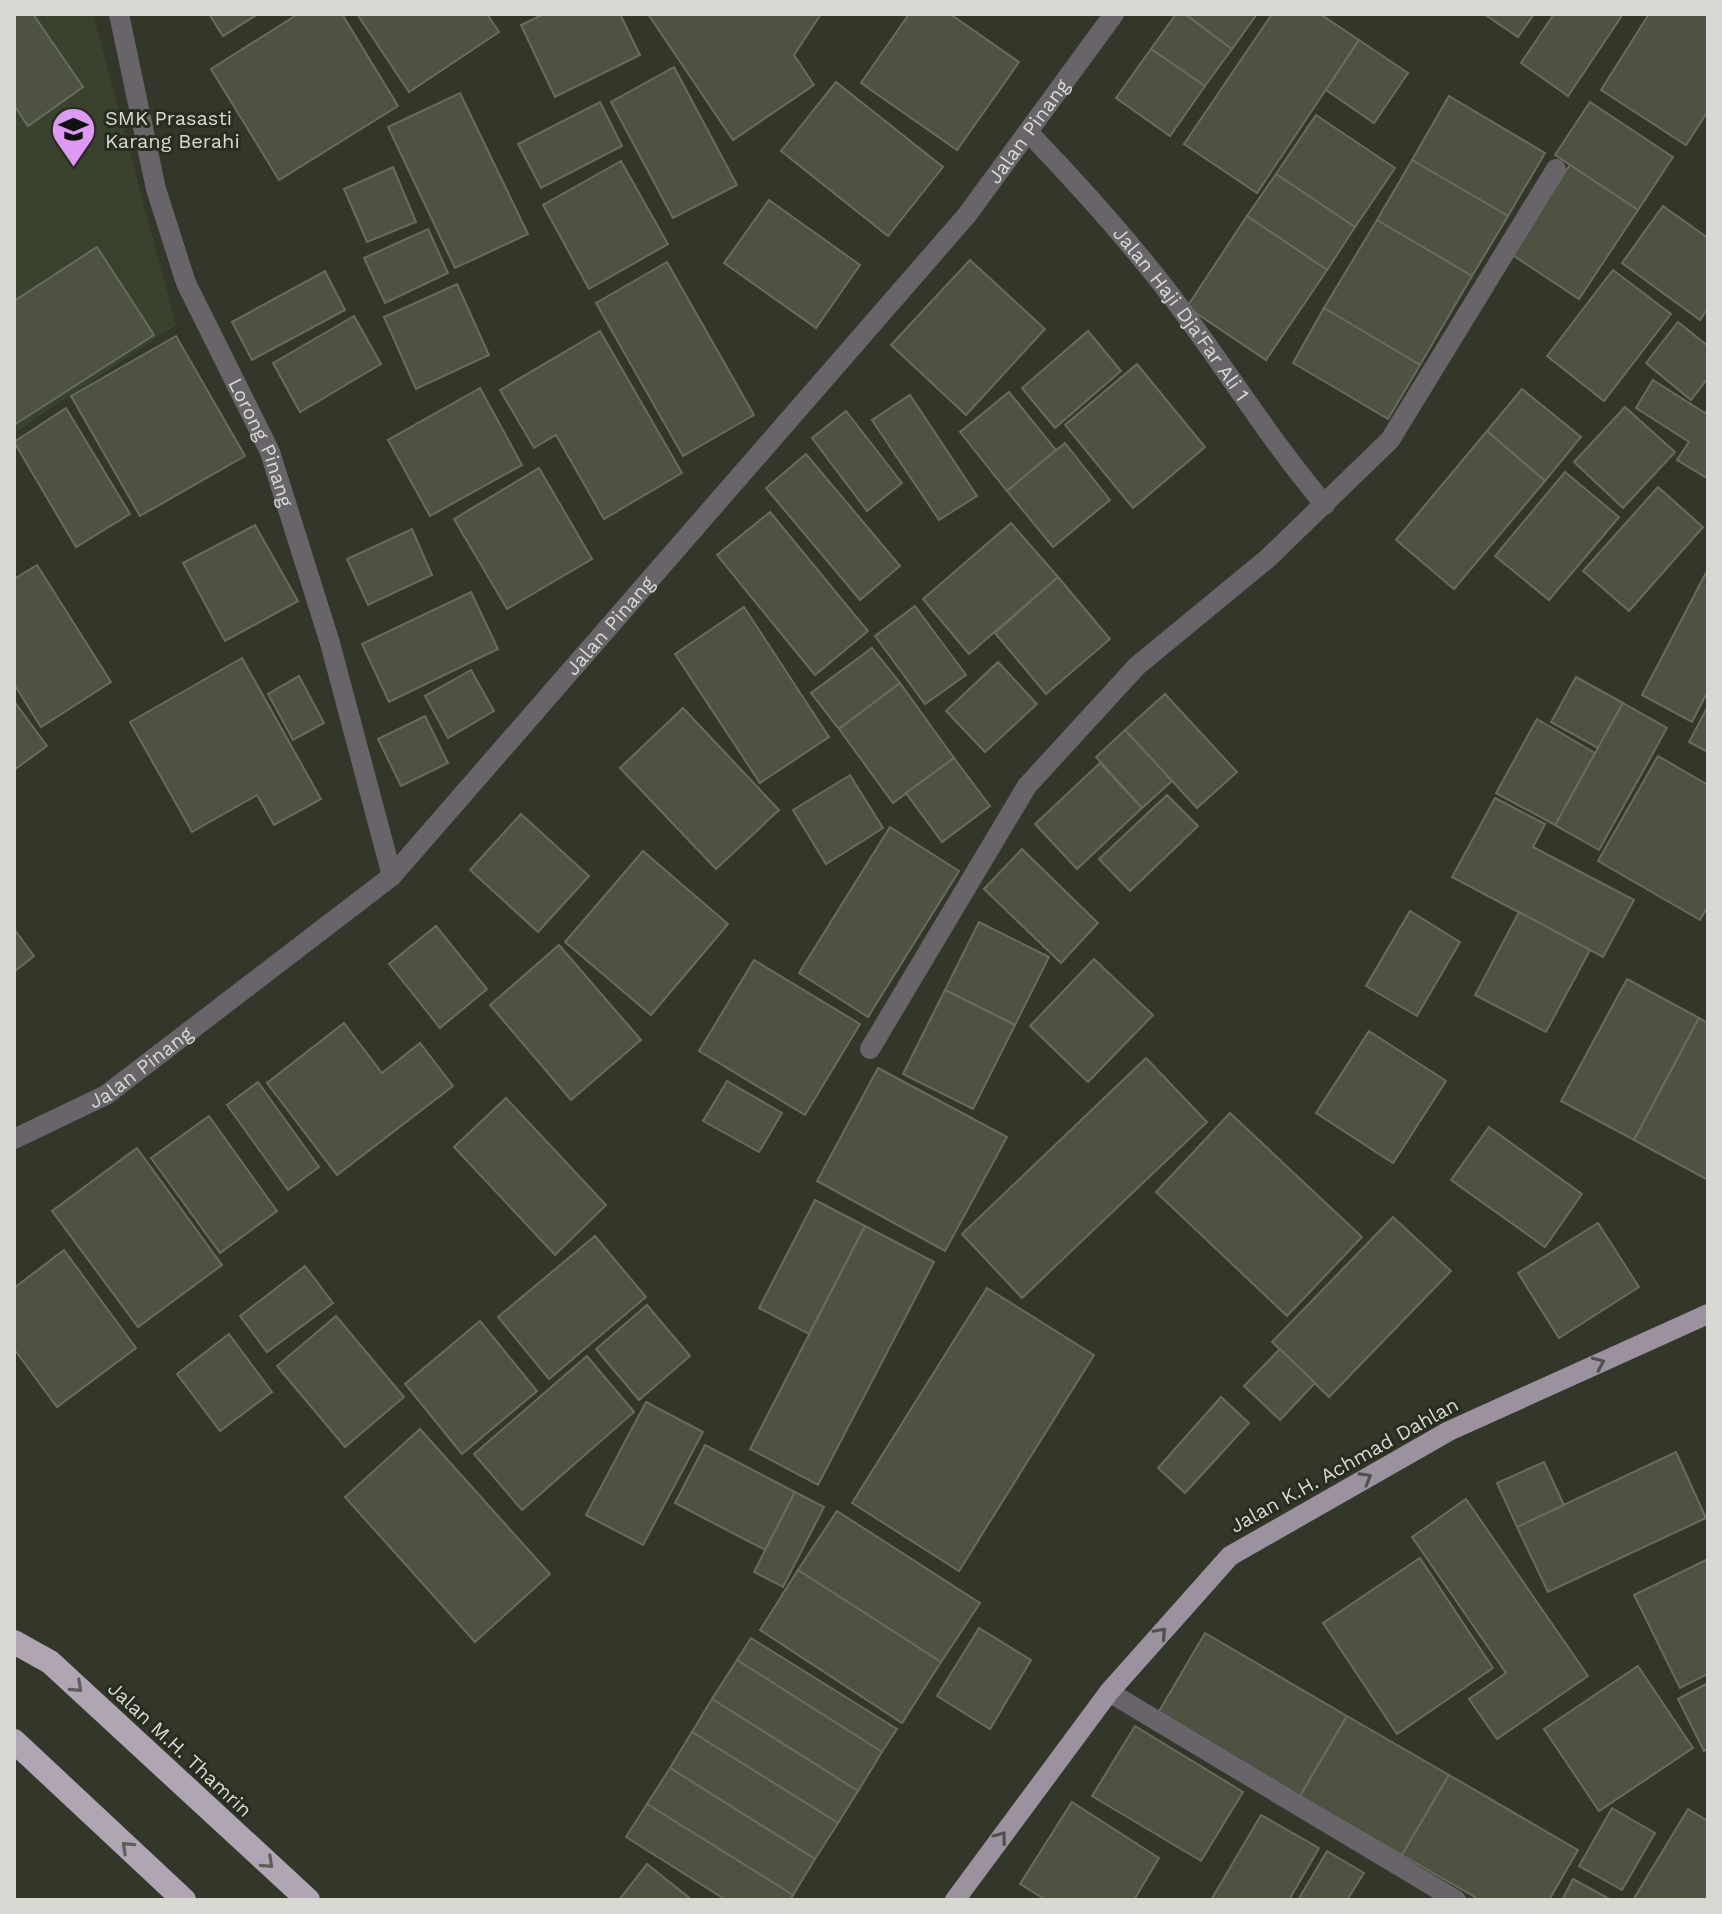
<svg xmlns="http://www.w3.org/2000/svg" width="1722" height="1914" font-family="'Work Sans',sans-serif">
<rect width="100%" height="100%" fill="#323729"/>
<polygon fill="#3a412d" points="14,14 93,14 176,325 14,433"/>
<g fill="#4d5243" stroke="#676c5d" stroke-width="2">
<polygon points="14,14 33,14 83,87 28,126 14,105"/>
<polygon points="209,14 258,14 223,36"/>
<polygon points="298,14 342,14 398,106 279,180 211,69"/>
<polygon points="357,14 487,14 499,32 409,92"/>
<polygon points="544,14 620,14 640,55 555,97 521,25"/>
<polygon points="648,14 821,14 794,55 814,85 733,140"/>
<polygon points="909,14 950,14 1019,62 957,150 861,83"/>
<polygon points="1176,14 1185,14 1232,49 1205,86 1151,49"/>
<polygon points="1185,14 1257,14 1232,49"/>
<polygon points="1272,14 1320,14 1359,40 1257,193 1184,144"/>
<polygon points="1484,14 1534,14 1518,37"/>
<polygon points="1554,14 1623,14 1568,96 1521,63"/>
<polygon points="1649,14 1708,14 1708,111 1686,145 1601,90"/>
<polygon points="1359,40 1408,73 1374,123 1326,90"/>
<polygon points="1151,49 1205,86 1170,136 1116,98"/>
<polygon points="674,67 737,185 673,218 611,102"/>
<polygon points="836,82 943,167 888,236 781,151"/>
<polygon points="460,93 528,234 455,268 388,127"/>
<polygon points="1449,96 1545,153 1508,216 1412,160"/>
<polygon points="600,102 622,146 541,188 518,144"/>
<polygon points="1590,102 1673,157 1638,210 1555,155"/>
<polygon points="1316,115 1395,168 1355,227 1276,174"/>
<polygon points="1412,160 1508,216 1472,276 1377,220"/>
<polygon points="621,161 668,244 589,289 543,205"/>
<polygon points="1570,165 1638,210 1579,299 1511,254"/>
<polygon points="393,167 416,222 367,242 344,189"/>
<polygon points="1276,174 1355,227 1327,270 1247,216"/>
<polygon points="769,200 860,265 816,328 724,263"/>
<polygon points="1663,206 1708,238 1708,308 1700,320 1622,263"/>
<polygon points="1247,216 1327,270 1266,360 1187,307"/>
<polygon points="1377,220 1472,276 1420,365 1324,308"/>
<polygon points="428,229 448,273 385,303 364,258"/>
<polygon points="97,247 154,335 14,425 14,301"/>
<polygon points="970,260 1045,329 966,415 891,345"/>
<polygon points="667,262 754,415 683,456 596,303"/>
<polygon points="1613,270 1671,314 1604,401 1547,356"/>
<polygon points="325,271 345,310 252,360 232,322"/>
<polygon points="457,284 489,355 416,389 384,317"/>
<polygon points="1324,308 1420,365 1388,419 1293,363"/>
<polygon points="354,316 381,364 300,412 273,363"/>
<polygon points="1678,322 1708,346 1708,378 1691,400 1646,363"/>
<polygon points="600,331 682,473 604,519 556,435 534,448 500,390"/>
<polygon points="1088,331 1121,371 1055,428 1022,388"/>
<polygon points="176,336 245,456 140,516 71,396"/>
<polygon points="1137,364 1205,447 1133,508 1065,425"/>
<polygon points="1653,380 1705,413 1708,409 1708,472 1705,477 1677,460 1689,442 1636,408"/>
<polygon points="480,388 522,465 430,516 388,440"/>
<polygon points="1522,389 1581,437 1545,481 1487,431"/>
<polygon points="1009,392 1056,450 1007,491 960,432"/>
<polygon points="910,395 977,496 939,520 872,420"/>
<polygon points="1625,407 1675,452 1623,508 1574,462"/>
<polygon points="66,408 130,514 76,547 14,442"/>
<polygon points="846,411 902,483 867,511 812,438"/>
<polygon points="1487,431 1545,481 1454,589 1396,540"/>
<polygon points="1065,443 1110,500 1053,547 1007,491"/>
<polygon points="806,454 900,566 860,600 766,488"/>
<polygon points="539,468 592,559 507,609 454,519"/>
<polygon points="1565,472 1619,517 1549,600 1495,556"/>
<polygon points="1658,487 1703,527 1629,611 1583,571"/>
<polygon points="770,512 868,631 815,675 717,555"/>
<polygon points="1011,523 1058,577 969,654 923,599"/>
<polygon points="255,525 298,601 225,641 183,563"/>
<polygon points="412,529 432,575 368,605 347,559"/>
<polygon points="37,565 111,682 41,727 14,684 14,579"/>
<polygon points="1708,569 1708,691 1692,722 1642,695"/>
<polygon points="1058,577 1110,639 1046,694 995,633"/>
<polygon points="471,592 498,649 389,702 362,644"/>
<polygon points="915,606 966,675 925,704 875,636"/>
<polygon points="744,607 829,737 760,783 675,654"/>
<polygon points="872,648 900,683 839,729 811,693"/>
<polygon points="242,658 321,799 274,825 257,795 192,832 130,722"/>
<polygon points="998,662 1037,704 985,752 946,711"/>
<polygon points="471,670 494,711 448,738 425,696"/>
<polygon points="299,676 324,723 293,740 268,694"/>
<polygon points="1576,677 1623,703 1598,748 1551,722"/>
<polygon points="900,683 954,758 893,803 839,729"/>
<polygon points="1165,694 1237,772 1197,808 1125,730"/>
<polygon points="14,701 47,746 14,770"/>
<polygon points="1623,703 1667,728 1599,850 1555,825"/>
<polygon points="1708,706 1708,752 1689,742"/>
<polygon points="683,708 779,810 716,869 620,768"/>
<polygon points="425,716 448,763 401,786 378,739"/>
<polygon points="1537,719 1595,753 1555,825 1496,793"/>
<polygon points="1125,730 1172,781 1142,808 1096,757"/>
<polygon points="1658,756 1708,785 1708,906 1700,920 1598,861"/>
<polygon points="954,758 990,806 942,842 906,793"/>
<polygon points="1100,763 1142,808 1077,869 1035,824"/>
<polygon points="850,775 883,828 826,864 793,810"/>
<polygon points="1167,795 1198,826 1130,891 1099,859"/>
<polygon points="1495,798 1545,824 1533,847 1634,900 1603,957 1452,877"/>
<polygon points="521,814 589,876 538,932 470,870"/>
<polygon points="890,827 959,871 868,1017 799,973"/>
<polygon points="1022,849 1098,923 1061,963 984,889"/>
<polygon points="643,851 728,924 651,1015 565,942"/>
<polygon points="1410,911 1460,942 1417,1016 1366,986"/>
<polygon points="1519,912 1590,950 1546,1032 1475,995"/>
<polygon points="979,922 1049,957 1015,1025 945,990"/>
<polygon points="436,926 487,989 440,1028 389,964"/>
<polygon points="14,929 34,956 14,972"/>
<polygon points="559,945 641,1040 571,1100 490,1005"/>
<polygon points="1094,959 1153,1015 1088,1082 1030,1026"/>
<polygon points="754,960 860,1024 805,1115 699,1051"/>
<polygon points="1627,979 1699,1018 1634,1140 1561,1101"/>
<polygon points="945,990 1015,1025 973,1109 903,1074"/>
<polygon points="1699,1018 1708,1023 1708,1180 1634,1140"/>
<polygon points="344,1023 382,1073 420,1043 453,1086 337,1175 267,1083"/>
<polygon points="1369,1031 1446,1081 1393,1163 1316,1113"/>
<polygon points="1146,1058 1207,1122 1022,1298 962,1234"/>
<polygon points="878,1068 1007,1137 945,1251 817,1181"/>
<polygon points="727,1081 782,1113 759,1152 703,1121"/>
<polygon points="258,1082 319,1167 288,1190 227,1105"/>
<polygon points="506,1098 606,1205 555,1255 454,1147"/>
<polygon points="1230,1113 1362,1237 1287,1316 1156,1192"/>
<polygon points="209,1116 277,1211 220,1253 151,1158"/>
<polygon points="1489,1127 1582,1194 1545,1247 1451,1180"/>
<polygon points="137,1148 222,1265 138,1327 52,1211"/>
<polygon points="815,1200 865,1226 809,1334 759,1308"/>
<polygon points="1393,1217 1451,1271 1329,1397 1272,1342"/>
<polygon points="1598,1223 1639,1287 1559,1338 1518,1273"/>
<polygon points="865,1226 934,1262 818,1485 750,1449"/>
<polygon points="595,1236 646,1297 549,1379 498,1317"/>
<polygon points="64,1250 136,1348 57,1407 14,1349 14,1288"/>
<polygon points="305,1266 333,1303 267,1352 240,1316"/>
<polygon points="987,1288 1094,1355 959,1571 852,1503"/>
<polygon points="647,1305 690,1356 639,1400 596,1349"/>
<polygon points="336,1316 404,1397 345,1447 277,1366"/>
<polygon points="480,1321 537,1391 462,1454 405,1384"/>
<polygon points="229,1334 272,1392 220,1431 177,1374"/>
<polygon points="1280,1349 1315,1383 1280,1420 1244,1386"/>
<polygon points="587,1356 634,1412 522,1510 474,1454"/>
<polygon points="1221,1397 1249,1423 1185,1493 1158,1468"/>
<polygon points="646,1402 703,1432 643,1545 586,1515"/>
<polygon points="420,1429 550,1574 475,1642 345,1497"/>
<polygon points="705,1445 795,1492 765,1550 675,1503"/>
<polygon points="1676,1452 1706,1518 1548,1592 1517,1527"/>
<polygon points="1544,1462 1564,1505 1517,1527 1497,1483"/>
<polygon points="795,1492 824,1507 783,1587 754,1572"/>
<polygon points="1466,1499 1588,1676 1497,1739 1469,1699 1506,1673 1412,1537"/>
<polygon points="837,1511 980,1603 941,1662 798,1570"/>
<polygon points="1420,1558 1493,1668 1397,1734 1323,1623"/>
<polygon points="1708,1559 1708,1674 1680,1688 1634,1595"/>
<polygon points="798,1570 941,1662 902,1723 760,1630"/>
<polygon points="979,1628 1031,1660 990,1729 937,1696"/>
<polygon points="1205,1633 1347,1716 1300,1796 1158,1713"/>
<polygon points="751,1638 897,1729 882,1752 737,1660"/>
<polygon points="737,1660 882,1752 858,1791 712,1699"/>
<polygon points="1638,1666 1693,1748 1599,1811 1544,1729"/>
<polygon points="1708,1683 1708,1749 1704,1751 1678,1699"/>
<polygon points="712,1699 858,1791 838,1823 692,1732"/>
<polygon points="1347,1716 1449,1775 1402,1855 1300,1796"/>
<polygon points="1135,1726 1243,1792 1201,1861 1092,1796"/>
<polygon points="692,1732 838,1823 815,1859 670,1768"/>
<polygon points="670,1768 815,1859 793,1895 647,1804"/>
<polygon points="1449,1775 1578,1850 1549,1900 1480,1900 1402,1855"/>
<polygon points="1072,1802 1159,1858 1134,1900 1046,1900 1020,1884"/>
<polygon points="647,1804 793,1895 790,1900 726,1900 626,1837"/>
<polygon points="1612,1808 1655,1833 1622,1890 1579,1866"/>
<polygon points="1688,1809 1708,1821 1708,1900 1633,1900"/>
<polygon points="1261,1815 1319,1848 1289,1900 1211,1900"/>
<polygon points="1327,1851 1364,1873 1347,1900 1298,1900"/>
<polygon points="647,1864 692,1900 619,1900"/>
<polygon points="1573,1879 1611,1900 1562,1900"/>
</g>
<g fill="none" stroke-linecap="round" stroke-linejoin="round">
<g stroke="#69646a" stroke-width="20">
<path id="s1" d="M 119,14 L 156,189 L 186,283 L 270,452 L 330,643 L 392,876"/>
<path id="s2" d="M 1028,132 C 1078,184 1125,236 1169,293 C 1223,363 1268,438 1325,505"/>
<polyline points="870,1049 1027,786 1137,666 1267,559 1390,440 1556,169"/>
<path id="s3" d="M 14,1139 L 106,1095 L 392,876 L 967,215 L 1114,14"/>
<polyline points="1109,1692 1456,1900"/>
</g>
<polyline stroke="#9c929f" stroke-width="20" points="955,1900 1109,1692 1230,1556 1449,1431 1708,1314"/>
<g stroke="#b0a5b3" stroke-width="24">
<polyline points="14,1642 50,1662 308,1900"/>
<polyline points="14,1741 184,1900"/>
</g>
</g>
<defs><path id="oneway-chevron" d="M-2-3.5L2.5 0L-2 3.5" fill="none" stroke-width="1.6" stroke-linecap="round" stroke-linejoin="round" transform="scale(2)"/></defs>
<g stroke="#51504c">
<use href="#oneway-chevron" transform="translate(1599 1363) rotate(-24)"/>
<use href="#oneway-chevron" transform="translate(1366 1478) rotate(-30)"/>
<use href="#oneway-chevron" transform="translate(1161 1633) rotate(-48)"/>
<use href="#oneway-chevron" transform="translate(1001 1837) rotate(-53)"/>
</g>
<g stroke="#5e5d5a">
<use href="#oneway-chevron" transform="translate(77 1687) rotate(43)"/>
<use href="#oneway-chevron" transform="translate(127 1847) rotate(-137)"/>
<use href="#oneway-chevron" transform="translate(268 1863) rotate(43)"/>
</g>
<defs>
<symbol id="school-pin" viewBox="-11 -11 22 30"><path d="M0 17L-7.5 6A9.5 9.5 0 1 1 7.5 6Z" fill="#dd99f3" stroke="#282d1f"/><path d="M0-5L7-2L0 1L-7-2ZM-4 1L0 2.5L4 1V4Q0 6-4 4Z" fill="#111"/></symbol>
</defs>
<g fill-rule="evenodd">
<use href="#school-pin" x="48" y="104" width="51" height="69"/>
</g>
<g text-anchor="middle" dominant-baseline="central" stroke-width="6" stroke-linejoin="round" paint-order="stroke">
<g font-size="20" fill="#d7dad2" stroke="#282d1f" text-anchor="start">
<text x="105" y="118">SMK Prasasti<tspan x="105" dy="23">Karang Berahi</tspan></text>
</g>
<g font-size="20" fill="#d7dad2" stroke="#282d1f">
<text stroke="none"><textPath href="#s3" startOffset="1442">Jalan Pinang</textPath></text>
<text stroke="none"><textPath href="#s2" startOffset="238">Jalan Haji Dja'Far Ali 1</textPath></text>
<text stroke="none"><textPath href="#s1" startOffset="454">Lorong Pinang</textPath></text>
<text stroke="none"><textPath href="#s3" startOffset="794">Jalan Pinang</textPath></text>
<text stroke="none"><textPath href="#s3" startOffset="146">Jalan Pinang</textPath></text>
<text transform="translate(1344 1465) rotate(-29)">Jalan K.H. Achmad Dahlan</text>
<text transform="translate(180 1749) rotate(43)">Jalan M.H. Thamrin</text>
</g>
</g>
<rect width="1722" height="1914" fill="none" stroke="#d7dad2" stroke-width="32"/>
</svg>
